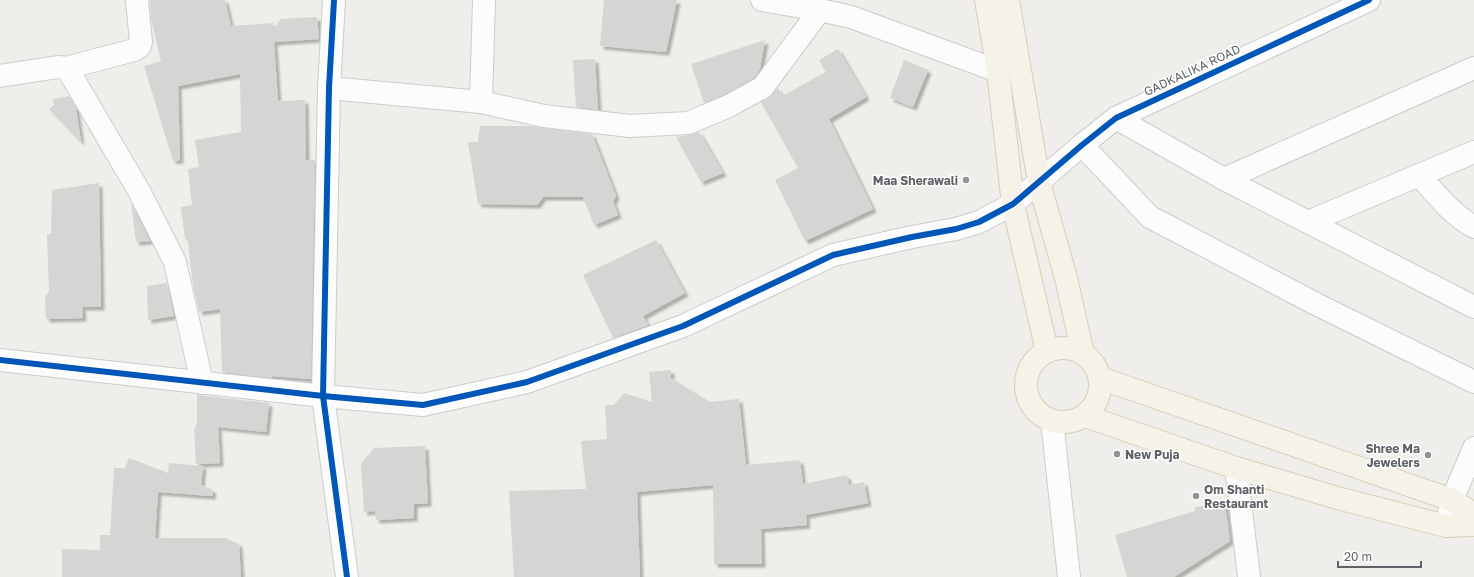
<svg xmlns="http://www.w3.org/2000/svg" width="1474" height="577" font-family="'Golos Text',sans-serif">
<defs>
<filter id="shadow"><feDropShadow dx="3.5" dy="3.5" stdDeviation="1" flood-color="#0004"/></filter>
</defs>
<rect width="100%" height="100%" fill="#efeeea"/>
<g fill="#d6d5d3" filter="url(#shadow)">
<polygon points="150,0 225,0 231,26 273,23 273,30 281,19 317,17 319,39 274,42 278,101 305,100 306,160 315,160 311,379 272,376 272,378 222,372 220,309 199,312 192,279 188,239 185,239 181,207 192,205 188,169 199,167 195,140 241,132 240,74 178,86 180,160 173,161 144,66 161,61 151,19"/>
<polygon points="604,0 677,0 666,52 600,46"/>
<polygon points="765,40 760,69 755,77 724,95 704,103 691,64"/>
<polygon points="838,49 866,97 829,119 873,209 805,241 775,180 798,168 761,102 769,98 778,88 782,96 826,72 819,60"/>
<polygon points="595,59 598,110 576,107 573,60"/>
<polygon points="904,60 928,70 913,107 890,98"/>
<polygon points="69,96 76,108 81,142 49,109 54,105 53,99"/>
<polygon points="480,126 531,126 592,134 616,196 613,201 618,215 594,225 583,197 543,197 537,205 478,204 468,142 478,142"/>
<polygon points="699,132 723,173 701,182 676,137 689,135"/>
<polygon points="99,183 101,307 82,307 83,318 46,319 45,297 49,292 47,234 51,234 52,190"/>
<polygon points="131,203 150,241 136,242"/>
<polygon points="656,240 685,293 643,316 648,325 613,338 583,275"/>
<polygon points="167,283 174,316 148,320 147,286"/>
<polygon points="671,370 671,378 710,402 739,399 746,465 800,460 803,484 847,475 849,485 864,482 868,503 806,515 807,525 761,529 762,564 714,564 713,485 637,492 640,577 514,577 509,491 586,489 581,441 607,439 605,405 614,405 624,393 652,402 649,372"/>
<polygon points="197,395 269,403 266,432 218,427 220,463 196,464 194,429 197,423"/>
<polygon points="425,446 428,503 414,504 414,518 376,520 375,511 364,512 361,464 374,448"/>
<polygon points="129,458 168,473 169,463 203,466 201,485 213,490 212,496 158,492 155,538 225,538 239,544 241,577 62,577 62,549 100,550 100,535 110,535 114,468 125,468"/>
<polygon points="1225,504 1230,541 1174,577 1127,577 1115,535 1195,511 1195,507"/>
</g>
<g fill="none" stroke-linecap="round" stroke-linejoin="round">
<defs>
<g id="minor">
<polyline points="762,0 820,10 851,17 998,71"/>
<polyline points="66,68 134,50 140,46 141,42 137,0"/>
<polyline points="0,76 58,67 66,68 71,75 139,191 175,262 202,383"/>
<polyline points="329,88 481,102 544,116 630,126 688,123 729,106 763,87 820,10"/>
<polyline points="481,102 484,0"/>
<polyline points="1116,118 1224,179 1474,307"/>
<polyline points="1082,145 1150,217 1316,304 1474,382"/>
<path d="M 1419,175 C 1436,194 1451,214 1474,227"/>
<polyline points="1224,179 1474,68"/>
<polyline points="1308,222 1474,152"/>
<polyline points="1236,468 1249,577"/>
<polyline points="1446,526 1452,500 1474,448"/>
</g>
<g id="tertiary">
<polyline points="334,0 329,88 323,396 347,577"/>
<polyline points="0,360 323,396 423,405 527,382 683,326 833,255 912,237 956,229 979,222 1013,204 1082,145 1116,118 1369,0"/>
<polyline points="1052,421 1069,577"/>
</g>
<g id="primary">
<polyline points="986,0 998,71 1013,204 1047,351"/>
<polyline points="1008,0 1039,182 1066,278 1083,354"/>
<circle cx="1063" cy="385" r="37"/>
<polyline points="1100,378 1452,500 1474,514"/>
<polyline points="1085,416 1236,468 1341,499 1446,526 1474,525"/>
</g>
</defs>
<use href="#minor" stroke="#cbcccc" stroke-width="24"/>
<use href="#tertiary" stroke="#cbcccc" stroke-width="24"/>
<use href="#primary" stroke="#d7ceb8" stroke-width="24"/>
<use href="#minor" stroke="#fdfcfc" stroke-width="22"/>
<use href="#tertiary" stroke="#fdfcfc" stroke-width="22"/>
<use href="#primary" stroke="#f4f2e9" stroke-width="22"/>
<defs>
<g id="cycleway">
<polyline points="334,0 329,88 323,396 347,577"/>
<polyline points="0,360 323,396 423,405 527,382 683,326 833,255 912,237 956,229 979,222 1013,204 1082,145 1116,118 1369,0"/>
</g>
</defs>
<use href="#cycleway" stroke="#fff" stroke-width="8"/>
<use href="#cycleway" stroke="#0057b8" stroke-width="6"/>
</g>
<g fill="#919496" stroke="#fff" stroke-width="1.5">
<circle cx="966" cy="180" r="4"/>
<circle cx="1117" cy="454" r="4"/>
<circle cx="1428" cy="455" r="4"/>
<circle cx="1196" cy="496" r="4"/>
</g>
<g text-anchor="middle" dominant-baseline="central" stroke-width="3" stroke-linejoin="round" paint-order="stroke">
<g font-size="12" fill="#5f6368" stroke="#fff">
<text transform="translate(1192 70) rotate(-25)">GADKALIKA ROAD</text>
</g>
<g font-size="12" font-weight="bold" fill="#5f6368" stroke="#fff" text-anchor="end">
<text x="958" y="180">Maa Sherawali</text>
<text x="1420" y="448">Shree Ma<tspan x="1420" dy="14">Jewelers</tspan></text>
<text x="1125" y="454" text-anchor="start">New Puja</text>
<text x="1204" y="489" text-anchor="start">Om Shanti<tspan x="1204" dy="14">Restaurant</tspan></text>
</g>
</g>
<path d="M1338 561v6h83v-6" fill="none" stroke="#5f6368" stroke-width="2"/>
<text x="1344" y="561" font-size="12" fill="#5f6368" stroke="#ffffff" stroke-width="3" paint-order="stroke">20 m</text>
</svg>
